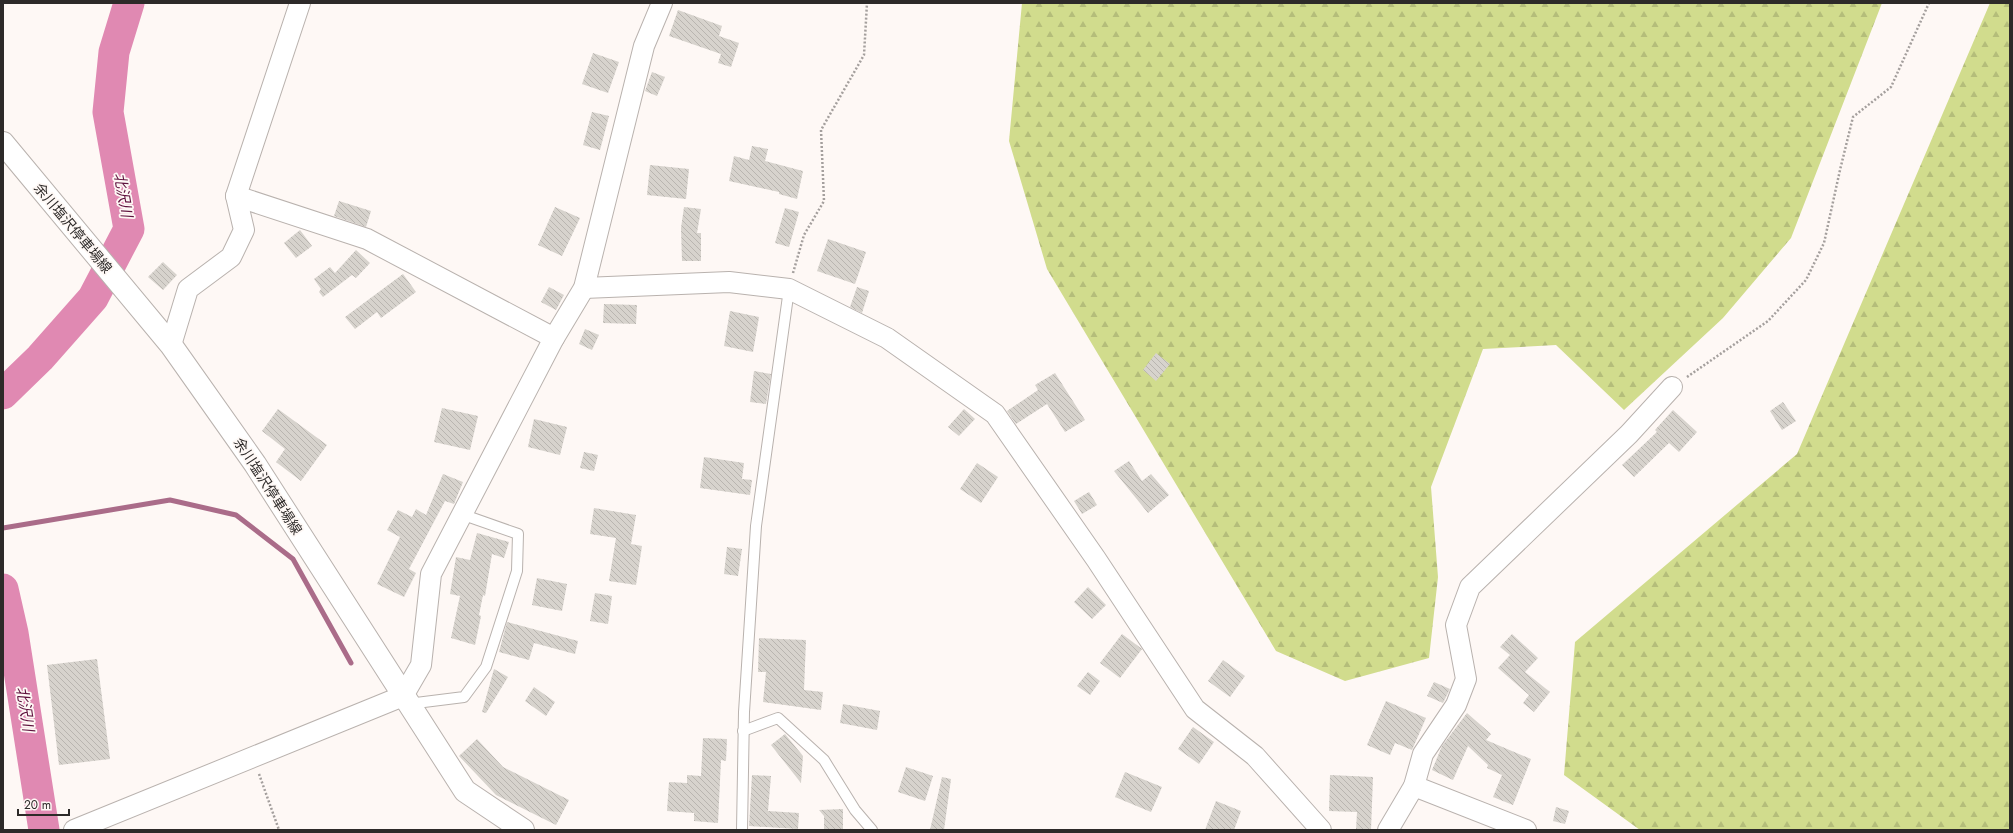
<svg xmlns="http://www.w3.org/2000/svg" width="2013" height="833" font-family="Jost,'Noto Sans JP',sans-serif">
<defs>
<pattern id="forest-firs" width="22" height="20" patternUnits="userSpaceOnUse"><rect width="22" height="20" fill="#d1dc8d"/><path d="M5 1l3.5 6h-7zM16 11l3.5 6h-7z" fill="#b4bd7a"/></pattern>
<pattern id="building-back-hatch" width="6" height="6" patternUnits="userSpaceOnUse"><rect width="6" height="6" fill="#d7d3cd"/><path d="M-1 5l2 2M0 0l6 6M5-1l2 2" fill="none" stroke="#b9b5b0"/></pattern>
</defs>
<rect width="100%" height="100%" fill="#fef8f5"/>
<g fill="url(#forest-firs)">
<polygon points="1022,3 1882,3 1791,238 1723,318 1624,410 1556,345 1483,349 1431,487 1438,577 1429,658 1345,681 1276,651 1047,269 1009,141"/>
<polygon points="1990,3 2010,3 2010,830 1640,830 1564,775 1575,642 1797,454"/>
</g>
<g fill="none" stroke-linecap="round" stroke-linejoin="round">
<polyline stroke="#aa6c89" stroke-width="5" points="3,528 170,500 236,515 293,559 351,663"/>
<g stroke="#e089b2" stroke-width="31">
<polyline points="3,394 40,358 93,298 129,229 108,112 114,52 129,3"/>
<polyline points="3,589 13,633 44,830"/>
</g>
</g>
<g fill="url(#building-back-hatch)">
<polygon points="678,10 722,26 719,36 739,43 731,67 718,63 721,54 669,36"/>
<polygon points="593,53 619,62 608,93 582,84"/>
<polygon points="652,72 665,77 657,96 645,91"/>
<polygon points="592,112 609,116 600,150 583,145"/>
<polygon points="752,146 768,149 765,161 803,171 797,199 779,194 779,192 729,181 734,156 749,160"/>
<polygon points="650,165 689,169 686,199 647,195"/>
<polygon points="339,201 371,211 366,227 334,216"/>
<polygon points="555,207 580,218 562,256 538,245"/>
<polygon points="684,207 701,209 697,233 701,233 701,261 682,261 681,228"/>
<polygon points="785,208 799,212 789,247 775,243"/>
<polygon points="300,230 312,246 296,258 284,243"/>
<polygon points="828,239 866,252 855,284 817,271"/>
<polygon points="356,250 370,263 356,278 352,275 323,297 319,292 321,289 314,279 330,267 335,273"/>
<polygon points="163,262 177,275 163,290 148,277"/>
<polygon points="403,274 416,292 381,318 377,312 355,329 345,317"/>
<polygon points="549,287 564,295 556,310 541,302"/>
<polygon points="857,287 869,291 862,313 850,307"/>
<polygon points="604,304 637,305 636,324 603,323"/>
<polygon points="730,311 759,317 753,352 724,346"/>
<polygon points="585,329 599,335 592,350 579,344"/>
<polygon points="1156,353 1170,364 1156,381 1143,370"/>
<polygon points="754,371 771,374 766,404 750,402"/>
<polygon points="1055,373 1085,420 1065,432 1047,404 1016,424 1007,411 1038,390 1035,385"/>
<polygon points="1783,402 1796,421 1782,430 1770,411"/>
<polygon points="442,408 478,416 470,450 434,442"/>
<polygon points="278,409 327,445 301,481 276,462 285,449 262,431"/>
<polygon points="964,409 975,419 959,436 948,427"/>
<polygon points="1673,410 1697,432 1679,452 1669,443 1634,477 1622,465 1657,432 1655,430"/>
<polygon points="534,419 567,427 560,455 528,447"/>
<polygon points="584,452 598,455 594,471 580,468"/>
<polygon points="704,457 744,463 742,479 752,480 750,495 700,488"/>
<polygon points="1129,461 1142,481 1151,474 1169,495 1148,513 1114,471"/>
<polygon points="977,463 998,477 981,503 960,489"/>
<polygon points="443,474 463,482 454,504 445,501 409,569 416,573 404,597 377,584 400,537 387,530 398,510 412,517 416,509 426,515"/>
<polygon points="1089,492 1097,505 1082,514 1074,501"/>
<polygon points="594,508 636,515 631,544 642,546 636,585 609,581 616,538 590,534"/>
<polygon points="477,533 509,542 504,558 492,554 485,596 483,595 479,615 481,616 475,645 451,638 460,596 450,594 456,557 470,560"/>
<polygon points="727,547 742,549 738,576 724,574"/>
<polygon points="537,578 567,584 562,611 532,605"/>
<polygon points="1088,587 1106,605 1092,619 1074,602"/>
<polygon points="595,593 612,596 608,624 590,621"/>
<polygon points="507,622 578,641 575,654 534,643 529,660 499,652"/>
<polygon points="1122,634 1142,649 1120,678 1100,663"/>
<polygon points="1512,634 1538,658 1525,672 1550,692 1534,712 1523,703 1529,695 1498,668 1510,655 1500,647"/>
<polygon points="759,638 806,640 804,690 823,692 821,710 763,702 766,672 758,672"/>
<polygon points="97,659 110,759 59,765 47,665"/>
<polygon points="1223,660 1245,676 1230,697 1208,681"/>
<polygon points="494,669 508,677 486,713 482,712"/>
<polygon points="1088,672 1100,681 1090,695 1077,686"/>
<polygon points="1434,682 1450,689 1443,703 1427,696"/>
<polygon points="534,687 555,702 546,716 525,701"/>
<polygon points="1386,701 1426,718 1412,750 1395,743 1390,755 1367,745"/>
<polygon points="843,704 880,711 877,730 840,723"/>
<polygon points="1467,713 1491,734 1486,740 1531,759 1513,805 1493,797 1502,775 1487,768 1488,765 1468,746 1453,780 1432,770 1442,746"/>
<polygon points="1193,727 1214,742 1199,764 1178,749"/>
<polygon points="785,734 803,756 801,783 771,745"/>
<polygon points="703,738 727,739 726,761 721,760 718,823 694,821 694,813 667,811 669,782 687,783 687,775 701,776"/>
<polygon points="477,739 503,767 569,800 556,825 496,795 459,756"/>
<polygon points="906,767 933,776 925,801 898,792"/>
<polygon points="1125,772 1162,787 1151,812 1115,797"/>
<polygon points="752,775 771,776 768,811 799,813 798,829 749,826"/>
<polygon points="1330,775 1373,777 1371,830 1356,830 1357,812 1329,811"/>
<polygon points="942,777 951,779 944,830 930,830"/>
<polygon points="1216,801 1241,811 1234,830 1205,830"/>
<polygon points="1556,807 1569,811 1565,824 1553,821"/>
<polygon points="843,809 843,830 824,830 824,816 819,810"/>
</g>
<g fill="none" stroke-linecap="round" stroke-linejoin="round">
<defs>
<g id="service">
<polyline points="408,704 464,697 486,667 517,571 518,534 461,514"/>
<polyline points="743,731 778,718 824,760 855,810 872,830"/>
<polyline points="742,830 744,712 756,526 789,289"/>
</g>
<g id="minor">
<polyline points="236,196 367,239 554,338"/>
<polyline points="584,288 729,282 789,289 887,338 995,414 1096,559 1195,709 1255,756 1321,830"/>
<polyline points="171,345 188,289 231,257 244,230 236,196 300,3"/>
<polyline points="1414,786 1526,830"/>
<polyline points="74,830 403,696 421,665 431,574 554,338 584,288 644,46 662,3"/>
<polyline points="1388,830 1414,786 1423,754 1456,705 1466,679 1456,625 1470,587 1629,434 1672,387"/>
</g>
<polyline id="secondary" points="3,143 171,345 255,464 465,791 523,830"/>
</defs>
<use href="#service" stroke="#b9b2ae" stroke-width="12"/>
<use href="#minor" stroke="#b9b2ae" stroke-width="22"/>
<use href="#secondary" stroke="#b9b2ae" stroke-width="24"/>
<g stroke="#a49f9d" stroke-width="2.5" stroke-dasharray="2 2" stroke-linecap="butt">
<polyline points="793,273 804,235 824,201 821,130 864,55 867,3"/>
<polyline points="1687,377 1768,321 1806,280 1824,243 1840,170 1853,117 1891,87 1929,3"/>
<polyline points="259,774 279,830"/>
</g>
<use href="#service" stroke="#fff" stroke-width="10"/>
<use href="#minor" stroke="#fff" stroke-width="20"/>
<use href="#secondary" stroke="#fff" stroke-width="22"/>
</g>
<g text-anchor="middle" dominant-baseline="central" stroke-width="3.5" stroke-linejoin="round" paint-order="stroke">
<g font-size="14" fill="#2d2a29" stroke="#fef8f5">
<text transform="translate(73 228) rotate(50)">余川塩沢停車場線</text>
<text transform="translate(268 486) rotate(57)">余川塩沢停車場線</text>
</g>
<g font-size="15" font-style="italic" fill="#5f123e" stroke="#fef8f5">
<text transform="translate(123 195) rotate(80)">北沢川</text>
<text transform="translate(25 709) rotate(81)">北沢川</text>
</g>
</g>
<rect width="2013" height="833" fill="none" stroke="#2d2a29" stroke-width="8"/>
<path d="M18 809v6h51v-6" fill="none" stroke="#2d2a29" stroke-width="2"/>
<text x="24" y="809" font-size="12" fill="#2d2a29" stroke="#fef8f5" stroke-width="3" paint-order="stroke">20 m</text>
</svg>
